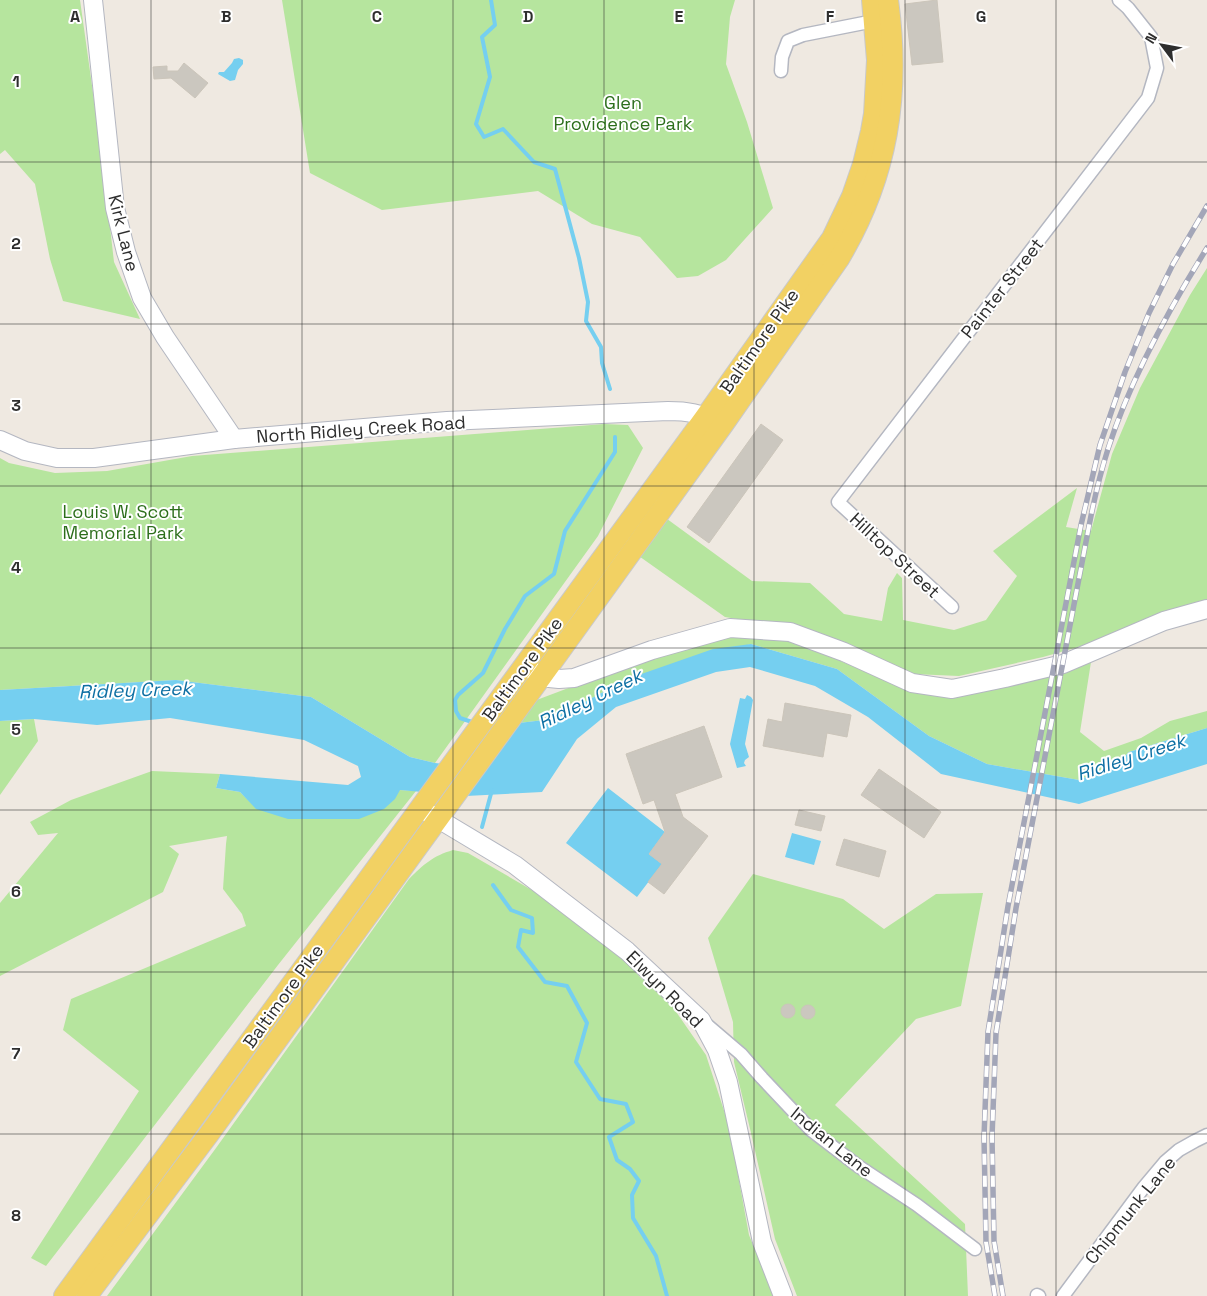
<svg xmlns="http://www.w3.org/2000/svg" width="1207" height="1296" font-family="'Space Grotesk',sans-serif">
<rect width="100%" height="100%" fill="#efe9e1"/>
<g fill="#b6e59e">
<polygon points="0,0 80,0 102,157 114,262 140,319 63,301 50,259 35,184 5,150 0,154"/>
<polygon points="282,0 735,0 730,17 726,64 747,122 773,208 726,260 698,276 677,278 640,237 592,224 538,191 382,210 310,173"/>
<polygon points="1207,268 1207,600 1168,613 1082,646 1043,657 959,676 913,674 791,628 725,617 636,554 663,516 752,581 810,583 844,614 882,621 888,588 897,573 902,578 903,620 954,630 986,620 1017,576 993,551 1077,488 1066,527 1091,531 1112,454 1140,388 1190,295"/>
<polygon points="604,424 628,425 643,448 598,536 435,763 410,757 311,697 176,680 0,690 0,458 9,463 55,473 107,471 192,456"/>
<polygon points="727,634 787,641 836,659 896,685 1059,672 1091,662 1080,732 1104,751 1141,738 1170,721 1207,711 1207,728 1129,752 1117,764 1079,780 987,764 929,736 837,669 751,644 630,678 552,719 519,723 534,701 624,667"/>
<polygon points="34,719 38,741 0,795 0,721"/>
<polygon points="152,771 220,774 216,788 240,792 257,809 394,799 399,790 416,791 278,965 46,1266 31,1258 139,1091 63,1030 71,999 246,926 242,914 223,889 226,844 227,836 169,846 179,854 163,892 0,976 0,903 58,833 38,835 30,822 71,800"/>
<path d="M 453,850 L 468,853 L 549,900 L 622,955 L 640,977 L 670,1003 L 706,1055 L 729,1126 L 749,1235 L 774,1296 L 107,1296 L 216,1148 L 409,879 C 424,864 433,856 453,850 Z"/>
<polygon points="753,874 843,899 884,929 936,894 983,893 961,1006 916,1019 835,1105 965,1224 968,1296 797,1296 775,1239 751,1133 734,1062 733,1022 708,938"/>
</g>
<g fill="#75cff0">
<polygon points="239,58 243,60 243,64 238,70 235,80 230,81 218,74 219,72 224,72 232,63 234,59"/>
<polygon points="751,644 837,669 929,736 987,764 1079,780 1117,764 1129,752 1207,728 1207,764 1079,804 941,774 868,717 815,686 750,667 716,672 616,707 577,739 542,792 466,796 400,790 395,799 384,809 359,819 288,819 256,809 240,792 216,788 220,774 348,785 361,777 358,766 304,740 170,718 97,725 34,719 0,721 0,690 176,680 311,697 410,757 435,763 486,769 519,723 552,719 630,678 713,649"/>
<polygon points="747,695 751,697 753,700 745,744 749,757 745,760 744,763 746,766 737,768 730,744 740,698 745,699"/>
<polygon points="608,788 665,832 649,854 662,864 637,897 566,843"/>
<polygon points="792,833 821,841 814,865 785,857"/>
</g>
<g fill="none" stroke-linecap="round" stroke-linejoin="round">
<g stroke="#75cff0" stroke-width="4">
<polyline points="491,0 495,25 482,37 490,77 476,124 484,137 503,129 534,162 555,169 579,258 588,302 586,321 601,347 602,363 610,389"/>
<polyline points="475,723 460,718 456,711 455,700 458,695 483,673 505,629 525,596 554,574 565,531 615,452 615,437"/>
<polyline points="482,827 492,790"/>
<polyline points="493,885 511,910 532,918 533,933 521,930 518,947 545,982 567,986 587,1023 576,1062 600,1099 626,1104 633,1122 609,1137 617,1160 630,1169 639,1181 632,1195 633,1218 656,1256 667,1296"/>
</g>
</g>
<g fill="#cbc7bf" stroke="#cbc5ba">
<polygon points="937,0 943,62 912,65 905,4"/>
<polygon points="184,63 208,83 195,98 171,78 154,79 153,67 167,66 167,71 178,71"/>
<polygon points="761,424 783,440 709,543 687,527"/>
<polygon points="785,703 851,715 847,737 827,733 823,757 763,746 768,719 782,722"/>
<polygon points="704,726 722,777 675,794 683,817 708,836 664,894 648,882 662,864 649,854 665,832 654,800 643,804 626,754"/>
<polygon points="879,769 941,812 924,838 861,795"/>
<polygon points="799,810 825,816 821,831 795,825"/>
<polygon points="844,839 886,851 879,877 836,865"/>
<circle cx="788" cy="1011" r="7"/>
<circle cx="808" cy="1012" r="7"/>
</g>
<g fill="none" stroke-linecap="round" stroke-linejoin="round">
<defs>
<g id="street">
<polyline points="781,71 782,57 788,41 803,35 874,21"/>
<polyline points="952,607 838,502 1148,98 1157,68 1151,37 1128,8 1119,0"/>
<polyline points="707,1025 741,1054 762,1078 811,1130 858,1166 917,1205 975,1249"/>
<polyline points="1037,1295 1039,1296"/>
<polyline points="1063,1296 1144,1187 1165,1162 1179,1150 1195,1141 1207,1135"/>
</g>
<g id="secondary">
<polyline points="93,0 115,208 126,252 142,298 165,337 234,439"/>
<path d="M 0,440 L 25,451 L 57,458 L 94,458 L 234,439 L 447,421 L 668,411 C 687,411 701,413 718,423"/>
<polyline points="524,666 542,676 549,678 559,679 574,678 652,650 730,628 790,632 844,652 912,683 952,689 1005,678 1063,664 1164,621 1207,609"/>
<polyline points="420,808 515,865 554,895 627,951 701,1020 717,1050 728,1082 762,1242 783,1296"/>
</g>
<g id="primary">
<polyline points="64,1296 706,416 832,238 852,196 863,164 871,131 874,114 877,60 872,0"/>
<path d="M 87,1296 L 209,1134 L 542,676 L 723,425 L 839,259 C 888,177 901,94 888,0"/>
</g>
</defs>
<use href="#street" stroke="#b4b7c1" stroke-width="15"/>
<use href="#secondary" stroke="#b4b7c1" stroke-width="20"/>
<use href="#primary" stroke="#c9c9c9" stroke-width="22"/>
<use href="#street" stroke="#fff" stroke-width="12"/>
<use href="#secondary" stroke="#fff" stroke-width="18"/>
<use href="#primary" stroke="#f2d163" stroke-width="20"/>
<defs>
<g id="rail">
<polyline points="995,1296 986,1242 984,1137 988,1032 1008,906 1081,525 1100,445 1125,372 1149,313 1173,264 1207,206"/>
<path d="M 1003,1296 L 994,1241 L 992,1137 L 996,1033 L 1016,908 L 1089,526 C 1094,500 1100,474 1108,449 C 1130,380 1169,309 1207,248"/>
</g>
</defs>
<use href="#rail" stroke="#a3a6b8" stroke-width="5.5"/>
<use href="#rail" stroke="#fff" stroke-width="4" stroke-dasharray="11" stroke-linecap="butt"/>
</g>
<path fill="none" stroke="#2e2e2e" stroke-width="1" stroke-opacity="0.55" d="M 151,0 L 151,1296M 302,0 L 302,1296M 453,0 L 453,1296M 604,0 L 604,1296M 754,0 L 754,1296M 905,0 L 905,1296M 1056,0 L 1056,1296M 0,162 L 1207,162M 0,324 L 1207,324M 0,486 L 1207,486M 0,648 L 1207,648M 0,810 L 1207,810M 0,972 L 1207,972M 0,1134 L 1207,1134"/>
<g text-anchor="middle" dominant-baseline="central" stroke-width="4" stroke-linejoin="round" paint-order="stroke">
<g font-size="18" fill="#2c6e1b" stroke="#fff">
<text x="623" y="102">Glen<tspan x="623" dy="21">Providence Park</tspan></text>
<text x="123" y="511">Louis W. Scott<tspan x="123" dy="21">Memorial Park</tspan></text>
</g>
<g font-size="18" fill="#2e2e2e" stroke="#fff">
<text transform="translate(124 233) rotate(76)">Kirk Lane</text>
<text transform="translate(1002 288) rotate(-52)">Painter Street</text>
<text transform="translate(759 341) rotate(-55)">Baltimore Pike</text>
<text transform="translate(361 429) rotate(-4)">North Ridley Creek Road</text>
<text transform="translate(895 555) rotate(43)">Hilltop Street</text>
<text transform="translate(522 669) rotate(-54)">Baltimore Pike</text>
<text transform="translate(665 989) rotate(45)">Elwyn Road</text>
<text transform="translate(283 996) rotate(-54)">Baltimore Pike</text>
<text transform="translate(832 1142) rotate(39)">Indian Lane</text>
<text transform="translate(1130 1210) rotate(-51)">Chipmunk Lane</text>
</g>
<g font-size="19" font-style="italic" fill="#0d6fa3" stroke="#fff">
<text transform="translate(135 690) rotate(-2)">Ridley Creek</text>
<text transform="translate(590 699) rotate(-26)">Ridley Creek</text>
<text transform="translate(1131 757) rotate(-18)">Ridley Creek</text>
</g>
</g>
<g font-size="16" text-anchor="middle" font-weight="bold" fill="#2e2e2e" stroke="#fff" stroke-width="4" stroke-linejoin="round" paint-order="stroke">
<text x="75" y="22">A</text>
<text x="226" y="22">B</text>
<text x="377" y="22">C</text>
<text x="528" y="22">D</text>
<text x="679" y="22">E</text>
<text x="830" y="22">F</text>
<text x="981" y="22">G</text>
<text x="16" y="87">1</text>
<text x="16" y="249">2</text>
<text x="16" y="411">3</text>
<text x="16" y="573">4</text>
<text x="16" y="735">5</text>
<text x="16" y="897">6</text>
<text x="16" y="1059">7</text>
<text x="16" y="1221">8</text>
</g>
<g transform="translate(1162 45) rotate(302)" stroke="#ffffff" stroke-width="4" paint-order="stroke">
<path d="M0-4L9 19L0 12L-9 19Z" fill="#2e2e2e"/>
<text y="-8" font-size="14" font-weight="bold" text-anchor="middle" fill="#2e2e2e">N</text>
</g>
</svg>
